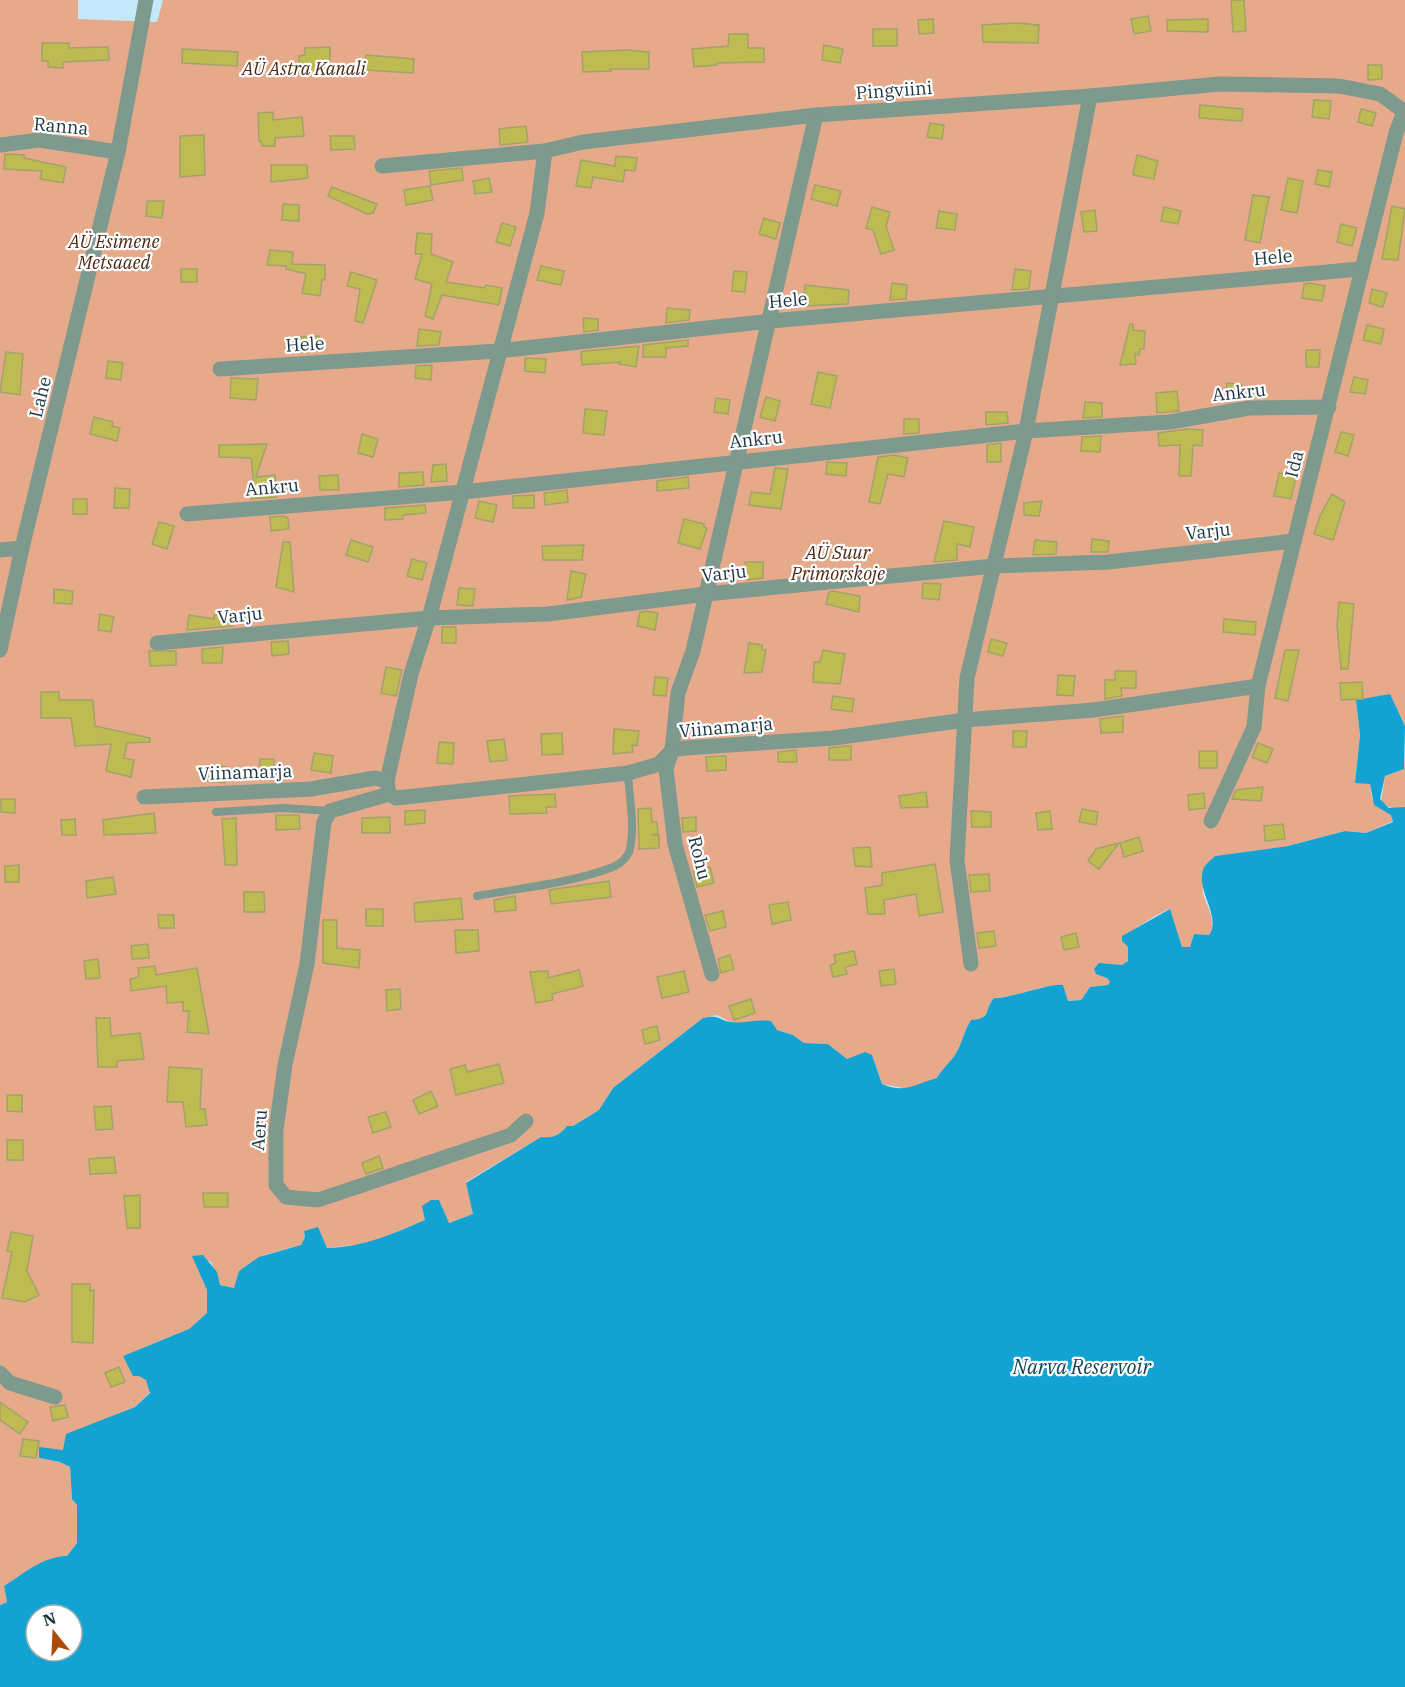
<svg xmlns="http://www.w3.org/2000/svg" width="1405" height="1687" font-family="'IBM Plex Serif',serif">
<rect width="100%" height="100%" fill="#c3e9fb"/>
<g fill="#e6aa8b">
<path d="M 0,0 L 78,0 L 78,19 L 157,22 L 163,0 L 1405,0 L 1405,726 L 1390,694 L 1356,701 L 1360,734 L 1355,783 L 1370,783 C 1371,807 1377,803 1392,815 L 1393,821 L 1366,833 L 1345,831 L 1288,846 L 1215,856 C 1211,866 1201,883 1203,893 C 1206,906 1218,922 1209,935 L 1194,934 L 1190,947 L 1182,947 L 1169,909 C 1156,915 1130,930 1122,941 L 1128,947 L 1128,961 L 1107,978 L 1110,982 L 1108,985 L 1090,987 L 1081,1000 L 1068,1001 L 1063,985 C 1050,982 1013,998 994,998 C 983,1011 993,1018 971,1020 C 964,1032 962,1044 955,1055 C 949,1063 942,1069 937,1078 L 908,1089 L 882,1084 L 872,1055 L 847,1059 L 828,1044 L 804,1043 L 793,1035 L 777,1030 L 730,1022 L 717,1015 L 703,1018 L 613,1088 L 599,1110 L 573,1126 L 567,1126 C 559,1136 553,1138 541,1137 L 466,1182 L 474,1214 L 448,1223 L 439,1200 L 425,1220 L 370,1243 L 327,1248 L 311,1230 L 304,1231 L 305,1237 L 301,1245 L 264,1255 L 234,1288 L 220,1285 L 211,1262 L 193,1256 L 207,1290 L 207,1313 L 189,1329 L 123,1356 L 146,1380 L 151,1391 L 135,1407 L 124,1411 L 63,1451 L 39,1458 L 60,1462 L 70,1467 L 72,1499 L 77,1505 L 77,1543 L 67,1556 C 42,1557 25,1573 4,1586 L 7,1602 L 0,1605 Z"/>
<polygon points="1405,756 1405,807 1393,809 1381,802 1385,776 1404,769"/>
</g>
<path fill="#12a3d2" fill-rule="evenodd" d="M 1390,694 L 1405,726 L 1404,769 L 1385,776 L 1380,799 L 1389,808 L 1405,807 L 1405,1687 L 0,1687 L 0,1605 L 7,1602 L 4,1586 C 25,1573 41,1557 67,1556 L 77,1543 L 77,1505 L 72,1499 L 70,1467 L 60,1462 L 39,1458 L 39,1447 L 63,1450 L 66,1434 L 135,1407 L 150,1393 L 146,1380 L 139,1376 L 133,1376 L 123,1356 L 189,1329 L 207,1313 L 207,1290 L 192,1256 L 203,1255 L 217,1272 L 220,1285 L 234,1288 L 239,1271 L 259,1257 L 301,1245 L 305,1237 L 304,1231 L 318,1227 L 327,1248 C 364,1247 392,1234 425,1220 L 422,1206 L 431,1200 L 439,1200 L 449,1223 L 473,1214 L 466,1183 L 541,1137 C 553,1138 559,1136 567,1126 L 573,1126 L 599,1110 L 613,1088 L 703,1018 C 720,1014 717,1020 731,1022 C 741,1024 758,1019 771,1021 L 777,1030 L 793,1035 L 804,1043 L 828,1044 L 847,1059 L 865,1052 L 872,1055 L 882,1084 C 905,1094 915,1084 937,1078 C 942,1069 949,1063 955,1055 C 962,1044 964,1031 971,1020 C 993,1018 983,1011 994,998 C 1013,998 1052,982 1063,985 L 1068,1001 L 1081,1000 L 1090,987 L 1108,985 L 1110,982 L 1107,978 L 1096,974 L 1094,969 L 1099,963 L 1122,965 L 1128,961 L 1128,947 L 1122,941 L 1122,936 L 1170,909 L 1182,947 L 1190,947 L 1194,934 L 1209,935 C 1222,917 1196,891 1203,870 C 1204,865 1211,860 1215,856 L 1288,846 L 1345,831 L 1366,833 L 1393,822 L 1391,815 L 1374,805 L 1370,784 L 1355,783 L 1360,735 L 1356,700 ZM 36,1615 L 72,1615 L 72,1651 L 36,1651 Z"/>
<g fill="#bdbb52" stroke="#a3a369" stroke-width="1.5">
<polygon points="1231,0 1244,0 1246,31 1233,32"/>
<polygon points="1148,16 1151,31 1134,34 1131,19"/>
<polygon points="933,19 934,33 919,34 918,20"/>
<polygon points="1208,19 1208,32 1167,31 1167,20"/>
<polygon points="1015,23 1039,25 1038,43 983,42 982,25"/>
<rect x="873" y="29" width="24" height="17"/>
<polygon points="729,34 748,34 748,48 764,48 764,62 717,63 717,65 694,67 692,49 728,46"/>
<polygon points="42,43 69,43 69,48 108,47 109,60 63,62 63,68 48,67 48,61 42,61"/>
<polygon points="824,45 843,49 840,63 822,60"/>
<polygon points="330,47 330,61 326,61 326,72 299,73 299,56 305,55 305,48"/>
<polygon points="182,49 238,52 237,66 182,63"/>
<polygon points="627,50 649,52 649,69 610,69 611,71 583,72 582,52"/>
<polygon points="366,55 414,59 413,73 365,70"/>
<polygon points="1368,65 1382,65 1382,79 1368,80"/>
<polygon points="1314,100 1331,101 1329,119 1312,117"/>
<polygon points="1200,105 1243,109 1242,121 1199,118"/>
<polygon points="1361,109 1376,113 1372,126 1358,122"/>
<polygon points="273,112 273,120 302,117 304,136 275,138 275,146 262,146 261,141 259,141 258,113"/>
<polygon points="930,123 944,125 942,139 927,137"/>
<polygon points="526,126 528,142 500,145 499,129"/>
<polygon points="204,135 205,175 180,177 180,136"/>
<polygon points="330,136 354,136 355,149 331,150"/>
<polygon points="5,154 24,155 24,158 66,167 63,183 40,179 42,171 4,169"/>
<polygon points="1137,155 1158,161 1154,179 1133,175"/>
<polygon points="616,156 637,158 635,171 625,170 623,182 593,177 591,188 576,186 581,160 615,166"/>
<polygon points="271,165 307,165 308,178 271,182"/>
<polygon points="462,168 463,180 431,185 429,171"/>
<polygon points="1318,170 1332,172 1329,187 1315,184"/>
<polygon points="489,178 492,192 475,194 473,181"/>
<polygon points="1288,178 1303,181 1297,213 1281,210"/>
<polygon points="815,185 841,191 837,206 811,199"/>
<polygon points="430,186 433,200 406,205 404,190"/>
<polygon points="332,187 377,204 373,213 367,214 328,196"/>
<polygon points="1253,195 1269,197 1260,243 1245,240"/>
<polygon points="147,201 164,201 162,218 146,216"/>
<polygon points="283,204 299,205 299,221 282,220"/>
<polygon points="1392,206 1405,209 1398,260 1382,259"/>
<polygon points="872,207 890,212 886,226 894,250 881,254 873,230 866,228"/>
<polygon points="1164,207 1181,211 1178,224 1161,221"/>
<polygon points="1095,210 1097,231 1084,232 1081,212"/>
<polygon points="939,211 957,214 955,230 936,228"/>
<polygon points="764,218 780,223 776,239 759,234"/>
<polygon points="502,223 516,227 510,246 496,242"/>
<polygon points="1341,224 1357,228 1352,246 1337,242"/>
<polygon points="417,233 432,234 431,254 453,262 446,282 485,288 486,285 502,288 499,305 442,295 433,319 425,316 432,284 415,279 422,254 415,254"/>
<polygon points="270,250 293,252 292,264 325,265 325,280 322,279 320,296 302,293 306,274 286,269 286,266 267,265"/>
<polygon points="541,266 564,271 561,285 537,280"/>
<rect x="181" y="269" width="16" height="13"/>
<polygon points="1015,269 1031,271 1029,289 1012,290"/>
<polygon points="734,271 747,272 745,292 732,291"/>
<polygon points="351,272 377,280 363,323 355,321 360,289 347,286"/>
<polygon points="892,283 907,285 906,299 890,300"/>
<polygon points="1310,283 1325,286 1322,301 1302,298 1304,284"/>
<polygon points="805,285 849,290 848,304 803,306"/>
<polygon points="1372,289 1387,293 1383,307 1369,303"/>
<polygon points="667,308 690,310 689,320 666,323"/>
<polygon points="583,318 598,319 598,330 584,332"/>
<polygon points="1130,324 1133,324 1133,330 1145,331 1144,349 1140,349 1139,355 1135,354 1136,364 1120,365"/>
<polygon points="1367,325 1384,329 1381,344 1363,340"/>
<polygon points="419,329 441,332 439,345 417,346"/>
<polygon points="319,336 320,351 302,352 301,337"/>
<polygon points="688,340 688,346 666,348 666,357 643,357 643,345"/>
<polygon points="639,346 636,367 619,364 620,362 582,365 581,352 584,351"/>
<polygon points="1306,350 1320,350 1319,367 1306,367"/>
<polygon points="6,352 23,354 20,395 0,392"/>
<polygon points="525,358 546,359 545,373 525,371"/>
<polygon points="108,361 123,363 121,380 106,378"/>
<polygon points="432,365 431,380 415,378 416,366"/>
<polygon points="818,372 837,376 830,408 811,404"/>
<polygon points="1354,377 1368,380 1365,394 1350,392"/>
<polygon points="231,378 258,379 256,400 230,398"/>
<polygon points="1227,383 1242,385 1240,400 1225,402"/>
<polygon points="1177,391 1179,411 1157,413 1156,393"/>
<polygon points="766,397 780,401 775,421 760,417"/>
<polygon points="716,398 730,400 728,414 714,412"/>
<polygon points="1085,402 1102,403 1102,417 1083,418"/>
<polygon points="585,409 607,411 604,435 583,433"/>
<polygon points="986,412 1007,412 1008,423 986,425"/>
<polygon points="94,417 113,422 112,426 120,428 117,441 90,434"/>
<polygon points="904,419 919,419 919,433 904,434"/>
<polygon points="1187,429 1203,430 1202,446 1193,445 1191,476 1179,476 1180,445 1159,446 1158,433"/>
<polygon points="1341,432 1354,435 1348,456 1335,452"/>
<polygon points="362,434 378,439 373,457 358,453"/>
<polygon points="1101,436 1100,452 1081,451 1082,437"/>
<polygon points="1001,443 1001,462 987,462 987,445"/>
<polygon points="267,444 256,477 275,475 277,497 251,499 249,486 254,485 251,458 219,457 219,445"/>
<polygon points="894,455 908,458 904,477 888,474 880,504 869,502 878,457"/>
<polygon points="827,462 847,463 846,476 826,474"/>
<polygon points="446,464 447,481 431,482 433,465"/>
<polygon points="775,468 788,469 781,509 749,505 751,492 770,494"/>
<polygon points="423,472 424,485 399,487 399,473"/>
<polygon points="1279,473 1296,476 1291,499 1274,496"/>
<polygon points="338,475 339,490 320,490 319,476"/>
<polygon points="688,477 689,488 657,491 657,481"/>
<polygon points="115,488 130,489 129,508 114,508"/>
<polygon points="567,490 568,502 545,505 544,493"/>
<polygon points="1332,494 1345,502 1333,540 1314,534 1320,516"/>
<polygon points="534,495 534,508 513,508 513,496"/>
<rect x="73" y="499" width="14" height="15"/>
<polygon points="479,501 497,505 493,522 475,518"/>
<polygon points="1042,501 1039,516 1024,515 1024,503"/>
<polygon points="425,505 426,513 403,515 403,519 385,520 385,508"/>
<polygon points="283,516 288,518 289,529 271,531 270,517"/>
<polygon points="684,519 704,524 704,527 707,528 700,549 678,543"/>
<polygon points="944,521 974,527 970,547 957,544 957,560 934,562"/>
<polygon points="159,522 174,526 167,549 152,544"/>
<polygon points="1092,539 1109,541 1108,552 1091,552"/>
<polygon points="351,540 373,547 368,562 346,555"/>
<polygon points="1035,540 1057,542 1056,554 1033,555"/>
<polygon points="283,542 290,542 294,592 276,587"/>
<polygon points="584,545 582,560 543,560 542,546"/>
<polygon points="412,559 427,563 422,580 407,576"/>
<polygon points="745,562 763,562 763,578 747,580 745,578"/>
<polygon points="571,571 586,574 581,597 567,600"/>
<polygon points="923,583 941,584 939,600 922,598"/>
<polygon points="459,588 475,589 473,606 457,605"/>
<polygon points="54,589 73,591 72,604 54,603"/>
<polygon points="833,591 860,596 859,612 826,604 829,592"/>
<polygon points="1339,602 1354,604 1348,669 1341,669 1337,625"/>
<polygon points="647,611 658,613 655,630 637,626 640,612"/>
<polygon points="100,614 114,617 111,632 98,630"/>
<polygon points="233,614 233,626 187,630 189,615 214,619 214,615"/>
<polygon points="1224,619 1256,622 1255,635 1223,632"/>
<rect x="442" y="627" width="14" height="16"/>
<polygon points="991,639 1007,643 1003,656 988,652"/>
<polygon points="288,641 289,654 272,656 271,642"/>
<polygon points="749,643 762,645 762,650 766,650 762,672 744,673"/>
<polygon points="223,647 222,663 202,663 202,649"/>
<polygon points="823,650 845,654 840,684 813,682 814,662 820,662"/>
<polygon points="1285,650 1299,650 1288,701 1275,698"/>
<polygon points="149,651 176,651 176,665 150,666"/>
<polygon points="386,667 402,670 396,696 381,693"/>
<polygon points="1115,671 1136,671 1136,688 1121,688 1122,696 1105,699 1105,680 1115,680"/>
<polygon points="1058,675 1075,676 1073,696 1057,695"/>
<polygon points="655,677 668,678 666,696 653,695"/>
<polygon points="1362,682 1363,699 1341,700 1340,683"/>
<polygon points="41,692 59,692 59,700 93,700 95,726 150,738 150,742 127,743 124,758 134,760 131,777 106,771 111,744 75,746 71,718 41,718"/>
<polygon points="833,696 854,699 852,712 831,709"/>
<polygon points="1123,716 1123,732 1101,733 1100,719"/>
<polygon points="614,729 639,731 637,746 632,745 633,752 613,754"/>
<polygon points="1013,731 1027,731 1026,747 1013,747"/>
<polygon points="562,733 563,754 542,755 541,734"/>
<polygon points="504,739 507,760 490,762 487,741"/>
<polygon points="439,742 454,743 453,764 437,763"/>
<polygon points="1258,743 1273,749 1267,763 1252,757"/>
<polygon points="845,746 851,746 851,760 829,760 829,748"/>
<polygon points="796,750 797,762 778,762 778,752"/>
<rect x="1199" y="751" width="18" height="17"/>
<polygon points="314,753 333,756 331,773 311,770"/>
<polygon points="726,756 726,770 707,771 706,757"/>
<polygon points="260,759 274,759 273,776 259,776"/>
<polygon points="211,765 227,767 225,783 208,781"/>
<polygon points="1263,787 1261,801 1232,799 1236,790"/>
<polygon points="926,792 928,807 901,808 899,796"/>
<polygon points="1204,793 1205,808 1189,810 1188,795"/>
<polygon points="555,794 556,807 546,807 547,813 510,814 509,796"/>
<polygon points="1,799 15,799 15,813 1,812"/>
<polygon points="651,808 652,822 657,822 658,834 652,835 659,835 659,848 639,849 638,809"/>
<polygon points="1082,809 1098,812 1096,825 1079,822"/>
<polygon points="425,810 425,823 405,825 405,811"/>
<polygon points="971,811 991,812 991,827 972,827"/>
<polygon points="1050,811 1052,829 1038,830 1036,813"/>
<polygon points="154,813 156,833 104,835 103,820"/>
<polygon points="276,815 299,815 300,829 276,830"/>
<polygon points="390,817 390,833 362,833 362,818"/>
<polygon points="696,817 696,831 683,832 682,818"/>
<polygon points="236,818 237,865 225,865 222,819"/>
<polygon points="75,819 76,835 62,835 61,820"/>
<polygon points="1283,824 1285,839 1265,841 1264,826"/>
<polygon points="1139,837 1143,851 1124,857 1120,843"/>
<polygon points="1119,843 1099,869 1088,861 1096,849"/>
<polygon points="870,847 872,867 855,866 853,848"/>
<polygon points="935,864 943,912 919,916 916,894 884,900 885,914 868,914 865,888 882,885 882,873"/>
<polygon points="19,865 19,882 5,882 5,866"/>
<polygon points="710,867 714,883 697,887 693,871"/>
<polygon points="989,874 990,891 971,892 969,875"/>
<polygon points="113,877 116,894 87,898 86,881"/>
<polygon points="609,881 611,897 551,904 549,890"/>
<polygon points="244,892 264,892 265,912 244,912"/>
<polygon points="515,896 516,910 495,912 494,900"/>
<polygon points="461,898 463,919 415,922 414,903"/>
<polygon points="788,902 791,920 772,924 769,905"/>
<rect x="366" y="909" width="17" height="17"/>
<polygon points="723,911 726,927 710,931 705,915"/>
<polygon points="158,915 174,915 174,928 159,928"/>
<polygon points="323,920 337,920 337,948 360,950 359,968 323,963"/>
<polygon points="455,930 478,930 479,951 456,953"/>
<polygon points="994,931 996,946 979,948 977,933"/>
<polygon points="1076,933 1079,947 1064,950 1061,937"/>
<polygon points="148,944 149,958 132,959 131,946"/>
<polygon points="854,951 857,964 845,967 847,974 833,977 830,965 836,963 834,955"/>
<polygon points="730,955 734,969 721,973 718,959"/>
<polygon points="98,959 100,978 86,979 84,961"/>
<polygon points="155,966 156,975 197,968 209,1034 187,1032 189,1011 183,1011 183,1002 167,1003 166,986 131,991 130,979 139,977 138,968"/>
<polygon points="894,969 896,984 881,986 879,971"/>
<polygon points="579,970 583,986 552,994 553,1000 536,1003 530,972 548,971 548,978"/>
<polygon points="684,971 689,992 662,998 657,977"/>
<polygon points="400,989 401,1009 387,1011 386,990"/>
<polygon points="751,999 755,1013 734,1020 729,1006"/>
<polygon points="96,1018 110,1018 111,1036 140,1033 144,1059 117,1061 117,1067 98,1067"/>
<polygon points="657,1026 660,1040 645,1044 642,1030"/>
<polygon points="499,1064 504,1083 456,1095 450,1069 465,1065 467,1072"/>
<polygon points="169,1067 202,1069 200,1109 205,1109 207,1125 186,1127 183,1102 167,1102"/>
<polygon points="431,1091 438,1106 419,1114 413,1100"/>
<polygon points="7,1095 22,1095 22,1112 7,1111"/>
<polygon points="111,1106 113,1129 96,1130 94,1107"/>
<polygon points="386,1112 391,1127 373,1133 368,1117"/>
<rect x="7" y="1140" width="16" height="20"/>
<polygon points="379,1156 383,1168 366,1174 362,1163"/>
<polygon points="114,1157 116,1173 90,1174 89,1159"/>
<polygon points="203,1193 228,1193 228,1207 204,1207"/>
<polygon points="140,1195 140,1228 127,1228 124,1196"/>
<polygon points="11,1232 33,1236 27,1271 39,1295 25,1302 2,1298 12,1252 7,1251"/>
<polygon points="72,1284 90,1284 90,1291 94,1290 93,1343 72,1342"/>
<polygon points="119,1367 125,1382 111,1387 105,1373"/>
<polygon points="0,1402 28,1422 20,1434 0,1420"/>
<polygon points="65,1405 68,1417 53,1421 50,1407"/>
<polygon points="23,1439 39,1441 36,1458 20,1456"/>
</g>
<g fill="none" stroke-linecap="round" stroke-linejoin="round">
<g stroke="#7e998e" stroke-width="8">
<polyline points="216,812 283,808 330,811"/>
<path d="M 477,896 C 520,888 572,883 613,867 C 620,864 626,859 629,852 C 636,829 629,797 628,773"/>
</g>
<g stroke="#7e998e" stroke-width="15">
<polyline points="0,145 39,140 118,152"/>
<polyline points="382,166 545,151 583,142 816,115 1090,96 1220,84 1339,86 1380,94 1405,112"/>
<polyline points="220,369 498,351 771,321 1361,269"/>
<polyline points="187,514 463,492 1026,431 1170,422 1249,408 1329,407"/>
<polyline points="0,550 22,548"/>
<polyline points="157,643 429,618 548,614 706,594 994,566 1108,562 1294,541"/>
<polyline points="0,650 22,548 118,152 146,0"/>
<polyline points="387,781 411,674 429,618 537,213 545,151"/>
<polyline points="389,794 330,811 324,822 307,964 285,1065 276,1130 276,1185 286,1197 318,1200 511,1135 526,1121"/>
<polyline points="144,797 311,789 375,778 387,781 389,794 396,798 628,773 659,764 672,750 685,748 834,738 965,720 1094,710 1258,686"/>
<polyline points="1211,821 1254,727 1258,686 1396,133 1404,112"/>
<polyline points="971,964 957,860 967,678 1026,431 1090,96"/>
<polyline points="712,974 675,844 666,769 672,750 678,693 693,651 816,115"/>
<polyline points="0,1373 10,1383 55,1397"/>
</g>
</g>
<g text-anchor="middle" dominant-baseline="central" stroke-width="4.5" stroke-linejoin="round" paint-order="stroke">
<g font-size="18" font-style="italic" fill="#4b2713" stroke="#fff">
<text x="304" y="68">AÜ Astra Kanali</text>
<text x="114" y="241">AÜ Esimene<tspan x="114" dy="21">Metsaaed</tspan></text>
<text x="838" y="552">AÜ Suur<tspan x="838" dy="21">Primorskoje</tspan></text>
</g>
<g font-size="18" fill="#1a3541" stroke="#fff">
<text transform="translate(894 90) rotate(-4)">Pingviini</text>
<text transform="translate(61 126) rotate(5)">Ranna</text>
<text transform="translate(1273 257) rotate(-5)">Hele</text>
<text transform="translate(788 300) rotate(-5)">Hele</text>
<text transform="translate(305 344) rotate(-4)">Hele</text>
<text transform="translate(1239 392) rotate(-6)">Ankru</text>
<text transform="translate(40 397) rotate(-76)">Lahe</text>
<text transform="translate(756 439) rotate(-6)">Ankru</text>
<text transform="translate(1294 464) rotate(-76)">Ida</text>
<text transform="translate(272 487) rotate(-5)">Ankru</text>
<text transform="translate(1208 531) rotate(-6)">Varju</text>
<text transform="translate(724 573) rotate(-6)">Varju</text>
<text transform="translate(240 615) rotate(-6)">Varju</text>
<text transform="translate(726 727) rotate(-5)">Viinamarja</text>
<text transform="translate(245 772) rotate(-2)">Viinamarja</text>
<text transform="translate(700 858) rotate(76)">Rohu</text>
<text transform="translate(259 1130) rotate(-86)">Aeru</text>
</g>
<g font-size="20" font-style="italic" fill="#0d4356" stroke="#fff">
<text x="1082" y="1366">Narva Reservoir</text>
</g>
</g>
<g transform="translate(54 1633) rotate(342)"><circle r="28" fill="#ffffff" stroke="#a3aeb3" stroke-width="1.5"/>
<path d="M0-4.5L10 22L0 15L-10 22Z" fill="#ad4d05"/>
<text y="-9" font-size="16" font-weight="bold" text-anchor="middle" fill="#1a3541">N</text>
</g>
</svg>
